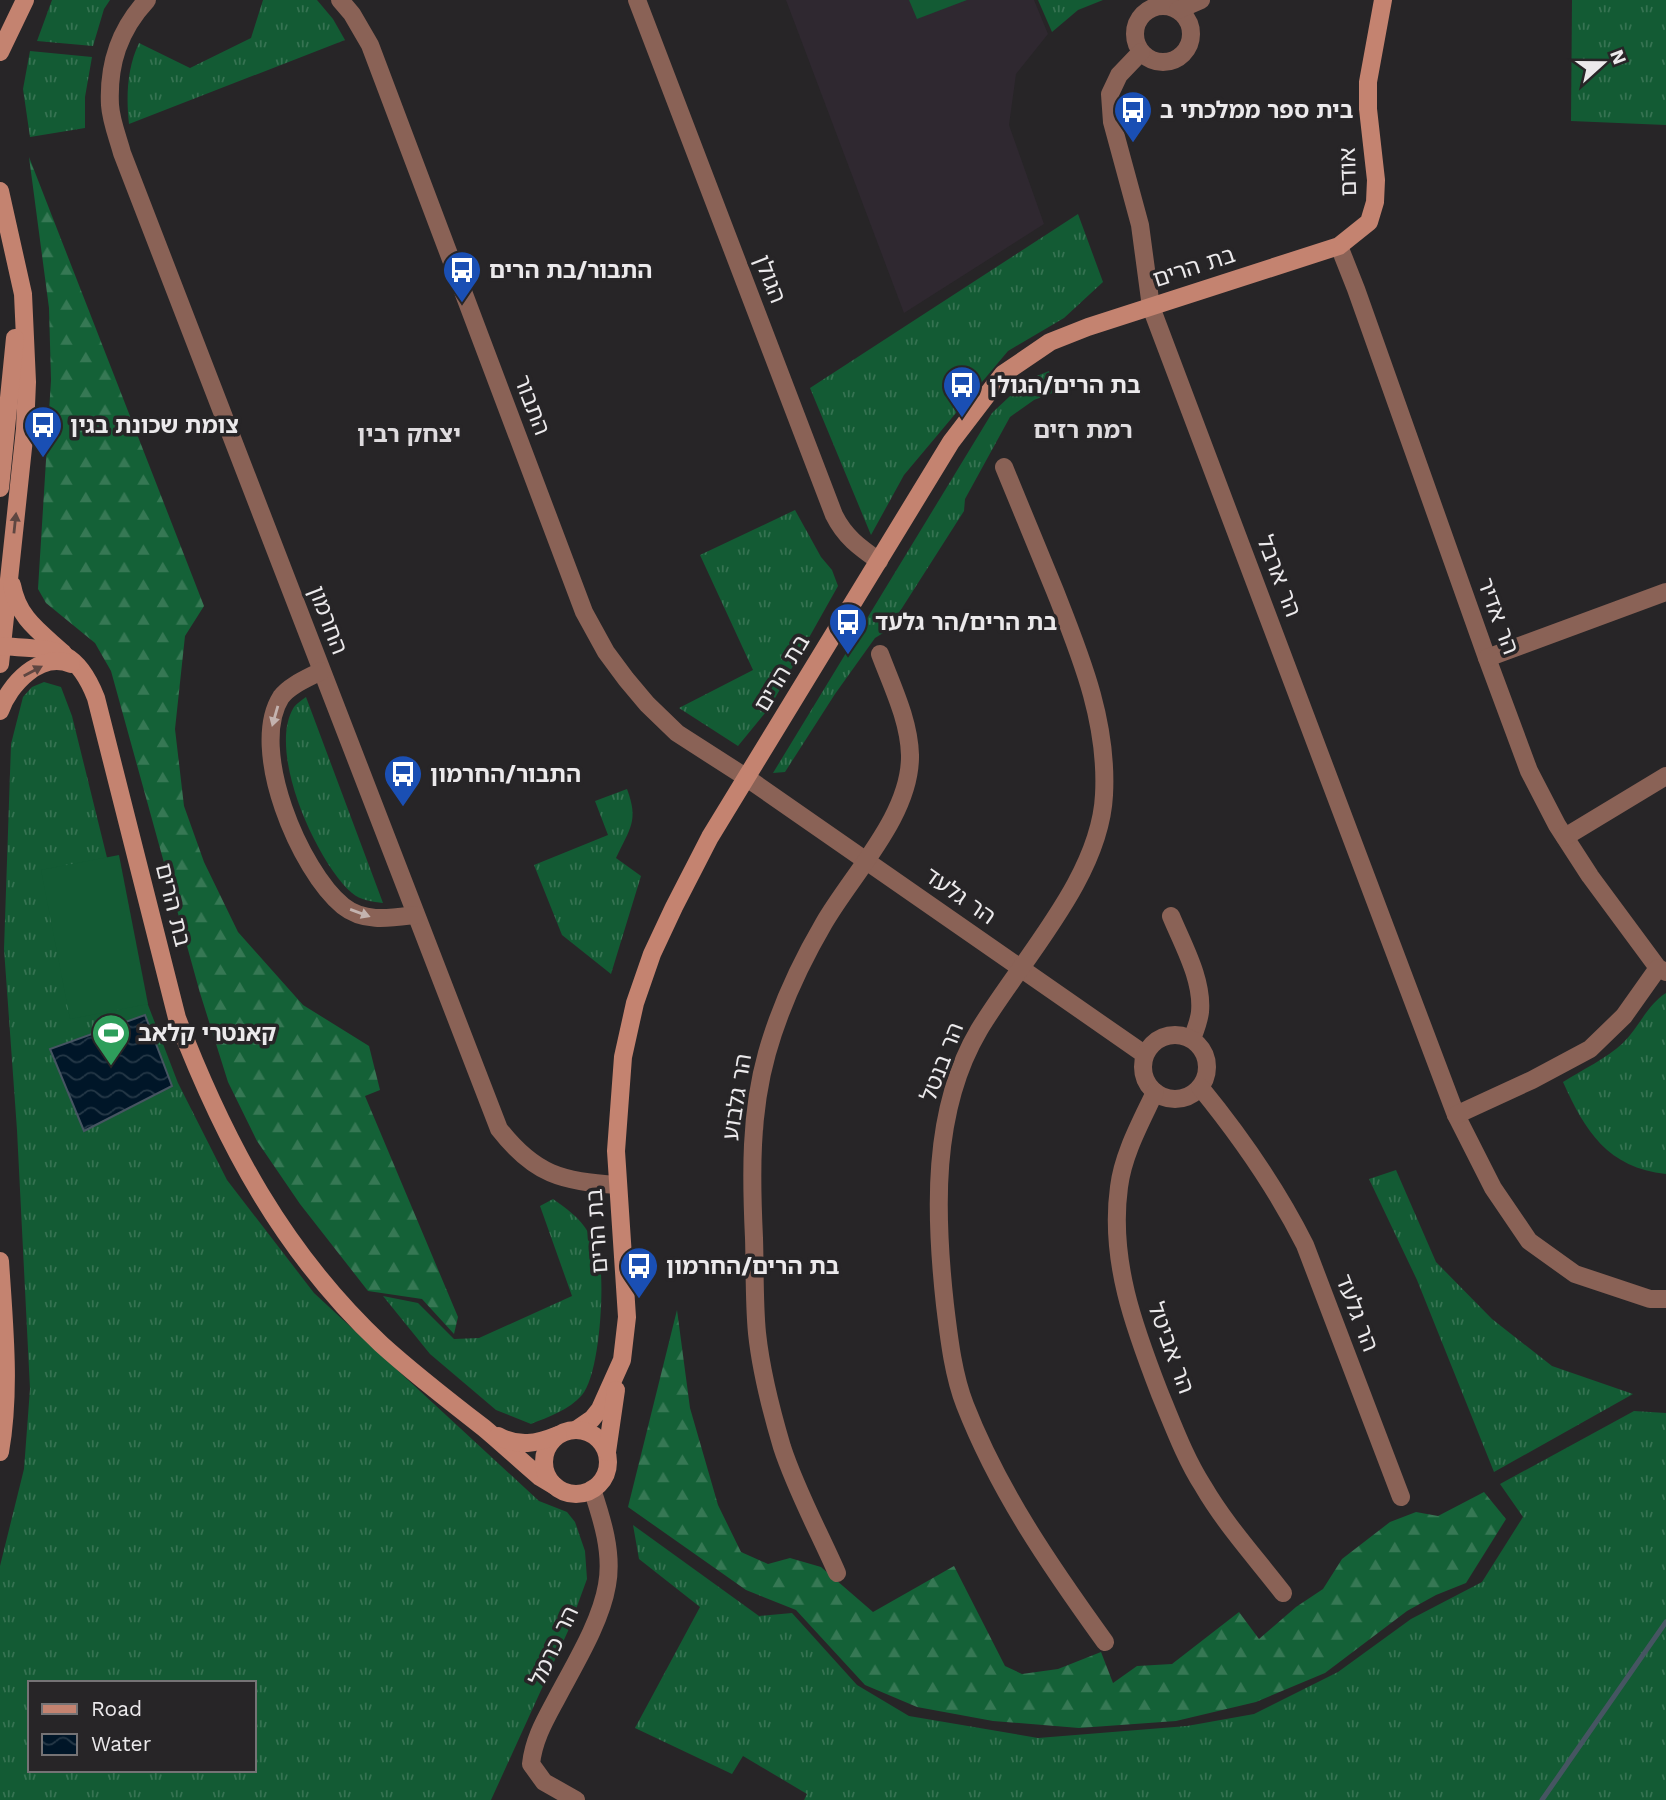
<svg xmlns="http://www.w3.org/2000/svg" width="1666" height="1800" font-family="'Work Sans','Noto Sans Hebrew',sans-serif">
<defs>
<pattern id="grass-tufts" width="24" height="20" patternUnits="userSpaceOnUse" patternTransform="scale(1.75)"><rect width="24" height="20" fill="#135b34"/><path d="M3 7l-1-3M5 7V3M7 7l1-3M15 17l-1-3M17 17v-4M19 17l1-3" fill="none" stroke="#367352"/></pattern>
<pattern id="forest-firs" width="22" height="20" patternUnits="userSpaceOnUse" patternTransform="scale(1.75)"><rect width="22" height="20" fill="#146137"/><path d="M5 1l3.5 6h-7zM16 11l3.5 6h-7z" fill="#367854"/></pattern>
<pattern id="water-waves" width="16" height="10" patternUnits="userSpaceOnUse" patternTransform="scale(1.75)"><rect width="16" height="10" fill="#001628"/><path d="M0 5q4-4 8 0t8 0" fill="none" stroke="#253847"/></pattern>
</defs>
<rect width="100%" height="100%" fill="#272527"/>
<polygon fill="#2f2830" points="786,0 1034,0 1048,34 1016,74 1009,125 1044,224 904,313"/>
<g fill="url(#grass-tufts)" fill-rule="evenodd">
<polygon points="52,0 110,0 104,9 93,46 37,41"/>
<path d="M 263,0 L 317,0 L 333,19 L 345,40 L 129,124 C 126,97 127,68 139,43 L 190,68 L 251,38 Z"/>
<polygon points="1038,0 1103,0 1078,10 1052,32"/>
<polygon points="1572,0 1666,0 1666,125 1571,121"/>
<polygon points="30,51 92,57 85,97 85,128 30,137 23,89"/>
<polygon points="1078,214 1103,282 1064,318 1008,351 904,475 871,535 810,388"/>
<polygon points="1049,371 1055,392 1034,400 1010,417 965,499 964,511 888,630 875,638 835,694 785,772 773,773 992,413 1027,380"/>
<polygon points="795,510 821,557 832,570 838,586 770,707 738,746 679,708 753,670 700,555"/>
<path d="M 44,682 L 61,687 L 72,716 L 135,971 L 178,1083 L 227,1180 L 314,1293 L 539,1501 L 567,1512 L 575,1522 L 585,1551 L 587,1579 L 568,1631 L 491,1800 L 0,1800 L 0,1566 L 24,1469 L 30,1389 L 17,1130 L 4,949 L 11,744 L 23,697 L 32,687 ZM 30,1683 L 254,1683 L 254,1770 L 30,1770 Z"/>
<path d="M 306,697 L 383,903 C 373,902 360,900 352,893 C 317,863 266,751 294,707 C 297,703 302,700 306,697 Z"/>
<path d="M 627,789 C 639,821 630,828 616,858 L 641,876 L 611,974 L 562,935 L 534,865 L 608,835 L 595,801 Z"/>
<path d="M 1666,993 L 1666,1174 C 1608,1168 1585,1131 1563,1082 C 1582,1070 1607,1058 1623,1043 C 1639,1027 1648,1004 1666,993 Z"/>
<polygon points="1396,1170 1436,1262 1492,1319 1552,1366 1633,1394 1494,1472 1417,1280 1369,1179"/>
<path d="M 553,1199 C 566,1208 580,1218 588,1232 C 593,1239 597,1249 599,1257 C 605,1284 600,1374 582,1395 C 569,1410 548,1417 531,1424 L 496,1410 L 430,1354 L 383,1296 L 418,1303 L 454,1339 L 479,1338 L 572,1296 L 540,1206 Z"/>
<polygon points="1634,1411 1666,1413 1666,1800 804,1800 807,1794 743,1756 732,1774 635,1728 700,1607 639,1559 633,1525 759,1616 792,1613 857,1685 909,1716 1038,1738 1187,1726 1254,1714 1338,1672 1411,1619 1482,1582 1523,1517 1500,1484"/>
</g>
<g fill="url(#forest-firs)">
<polygon points="29,157 204,606 185,636 175,729 184,806 204,862 238,932 303,1005 369,1046 380,1090 365,1096 458,1317 454,1334 422,1299 368,1291 300,1204 257,1141 228,1082 200,993 111,671 95,643 46,603 38,589 51,380 49,308"/>
<polygon points="677,1310 690,1408 718,1505 741,1552 768,1564 790,1558 821,1567 873,1612 954,1566 1005,1666 1022,1674 1058,1669 1101,1652 1113,1683 1137,1666 1172,1664 1239,1612 1259,1639 1296,1607 1323,1589 1342,1559 1390,1522 1416,1512 1438,1516 1484,1492 1506,1519 1466,1583 1436,1595 1407,1611 1325,1673 1256,1702 1176,1721 1079,1728 993,1721 917,1707 865,1685 796,1610 746,1590 628,1507"/>
</g>
<g fill="#135b34">
<polygon points="909,0 967,0 917,19"/>
<polygon points="119,855 148,1004 70,1019 41,870"/>
</g>
<polygon fill="url(#water-waves)" stroke="#465562" stroke-width="2" points="145,1015 172,1086 84,1131 50,1049"/>
<g fill="none" stroke-linecap="round" stroke-linejoin="round">
<polyline stroke="#465562" stroke-width="5" points="1542,1800 1666,1622"/>
<g stroke="#8a6256" stroke-width="18">
<path d="M 147,0 C 119,30 108,64 110,105 C 111,121 118,138 122,153 L 499,1129 C 535,1175 561,1181 618,1185"/>
<polyline points="340,0 352,14 370,45 584,612 606,652 626,679 647,704 677,733 747,778 1144,1054"/>
<path d="M 637,0 L 834,515 C 845,537 859,547 879,561"/>
<circle cx="1163" cy="34" r="28"/>
<polyline points="1178,10 1201,0"/>
<polyline points="1141,52 1119,75 1110,94 1112,122 1140,225 1151,307 1456,1115 1493,1188 1529,1241 1575,1274 1650,1299 1666,1299"/>
<polyline points="1339,246 1356,289 1487,658 1529,771 1557,825 1590,876 1658,968 1666,972"/>
<path d="M 1004,467 C 1021,508 1038,550 1055,591 C 1081,657 1108,722 1104,795 C 1100,878 1021,960 979,1030 C 931,1111 935,1215 945,1305 C 949,1338 953,1374 965,1405 C 999,1492 1051,1567 1105,1642"/>
<polyline points="1487,658 1666,592"/>
<path d="M 321,671 C 308,678 290,685 281,697 C 248,749 300,871 343,906 C 364,923 391,918 415,915"/>
<polyline points="1565,837 1666,776"/>
<path d="M 1171,916 C 1183,945 1203,980 1200,1012 C 1199,1021 1195,1031 1192,1039"/>
<circle cx="1175" cy="1067" r="32"/>
<path d="M 1200,1087 C 1240,1136 1277,1189 1305,1245 L 1401,1497"/>
<path d="M 1155,1092 C 1141,1122 1123,1154 1119,1187 C 1109,1260 1134,1327 1160,1394 C 1173,1425 1185,1458 1203,1486 C 1225,1524 1256,1558 1283,1593"/>
<polyline points="1456,1115 1532,1080 1590,1049 1624,1016 1658,968"/>
<path d="M 837,1573 C 819,1532 796,1490 782,1447 C 771,1410 761,1371 757,1333 C 754,1302 755,1269 754,1238 C 751,1176 750,1113 767,1053 C 780,1007 800,964 824,923 C 853,873 911,815 910,755 C 909,720 892,686 880,654"/>
<path d="M 576,1800 L 544,1782 L 531,1764 C 534,1737 547,1717 559,1694 C 576,1662 601,1621 607,1585 C 613,1553 602,1519 592,1489"/>
</g>
<g stroke="#c48370" stroke-width="18">
<polyline points="0,52 25,0"/>
<polyline points="0,191 23,294 27,382 25,429 0,664"/>
<polyline points="0,488 15,338"/>
<path d="M 12,585 C 18,618 39,631 63,653"/>
<path d="M 0,646 C 52,650 75,644 96,698 L 177,1018 C 225,1143 283,1252 381,1344 C 414,1374 449,1401 484,1428 C 503,1444 521,1461 540,1477 L 555,1486"/>
<path d="M 0,711 C 9,685 40,651 71,664"/>
<path d="M 0,1261 C 4,1324 11,1390 0,1452"/>
<polyline points="576,1430 592,1419 600,1409 622,1360 627,1317 616,1151 623,1057 635,1003 652,954 674,907 710,837 951,442 1003,374 1050,342 1088,327 1339,246 1369,222 1375,202 1376,180 1368,109 1368,82 1383,0"/>
<circle cx="576" cy="1462" r="32"/>
<path d="M 498,1436 C 519,1447 536,1444 558,1435"/>
<polyline points="607,1452 616,1390"/>
</g>
</g>
<defs><path id="oneway-solid" d="M-6-.8H1V-3.2L6.5 0L1 3.2V.8H-6Z" transform="scale(1.75)"/></defs>
<g fill="#5e4641">
<use href="#oneway-solid" transform="translate(15 523) rotate(-84)"/>
<use href="#oneway-solid" transform="translate(33 671) rotate(-28)"/>
</g>
<g fill="#c4b3af">
<use href="#oneway-solid" transform="translate(275 716) rotate(106)"/>
<use href="#oneway-solid" transform="translate(360 913) rotate(20)"/>
</g>
<defs>
<symbol id="bus-pin" viewBox="-11 -11 22 30"><path d="M0 17L-7.5 6A9.5 9.5 0 1 1 7.5 6Z" fill="#1a4fb4" stroke="#272527"/><path d="M-5-6H5V4H4V6H2V4H-2V6H-4V4H-5ZM-3.5-4V0h7V-4ZM-3.5 1.2v1.5H-2V1.2ZM2 1.2v1.5H3.5V1.2Z" fill="#fff"/></symbol>
<symbol id="stadium-pin" viewBox="-11 -11 22 30"><path d="M0 17L-7.5 6A9.5 9.5 0 1 1 7.5 6Z" fill="#2e9e5b" stroke="#272527"/><path d="M0-5a6.5 5 0 1 0 0 10a6.5 5 0 1 0 0-10ZM-3.5-1.8h7v3.6h-7Z" fill="#fff"/></symbol>
</defs>
<g fill-rule="evenodd">
<use href="#bus-pin" x="1111" y="88" width="44" height="60"/>
<use href="#bus-pin" x="440" y="248" width="44" height="60"/>
<use href="#bus-pin" x="940" y="363" width="44" height="60"/>
<use href="#bus-pin" x="21" y="403" width="44" height="60"/>
<use href="#bus-pin" x="826" y="600" width="44" height="60"/>
<use href="#bus-pin" x="381" y="752" width="44" height="60"/>
<use href="#stadium-pin" x="89" y="1011" width="44" height="60"/>
<use href="#bus-pin" x="617" y="1244" width="44" height="60"/>
</g>
<g text-anchor="middle" dominant-baseline="central" stroke-width="7" stroke-linejoin="round" paint-order="stroke">
<g font-size="23" font-weight="bold" fill="#ebe9eb" stroke="#272527" text-anchor="start">
<text x="1160" y="110">בית ספר ממלכתי ב</text>
<text x="489" y="270">התבור/בת הרים</text>
<text x="989" y="385">בת הרים/הגולן</text>
<text x="70" y="425">צומת שכונת בגין</text>
<text x="875" y="622">בת הרים/הר גלעד</text>
<text x="430" y="774">התבור/החרמון</text>
<text x="138" y="1033">קאנטרי קלאב</text>
<text x="666" y="1266">בת הרים/החרמון</text>
</g>
<g font-size="23" fill="#ebe9eb" stroke="#272527">
<text transform="translate(1348 172) rotate(-92)">אודם</text>
<text transform="translate(1194 267) rotate(-18)">בת הרים</text>
<text transform="translate(770 279) rotate(69)">הגולן</text>
<text transform="translate(532 405) rotate(69)">התבור</text>
<text transform="translate(1279 576) rotate(69)">הר ארבל</text>
<text transform="translate(1498 616) rotate(70)">הר אדיר</text>
<text transform="translate(328 620) rotate(69)">החרמון</text>
<text transform="translate(782 673) rotate(-59)">בת הרים</text>
<text transform="translate(960 896) rotate(35)">הר גלעד</text>
<text transform="translate(173 905) rotate(76)">בת הרים</text>
<text transform="translate(942 1062) rotate(-69)">הר בנטל</text>
<text transform="translate(737 1097) rotate(-81)">הר גלבוע</text>
<text transform="translate(597 1231) rotate(-94)">בת הרים</text>
<text transform="translate(1357 1313) rotate(69)">הר גלעד</text>
<text transform="translate(1171 1348) rotate(70)">הר אביטל</text>
<text transform="translate(554 1646) rotate(-65)">הר כרמל</text>
</g>
<g font-size="24" font-weight="bold" fill="#dedbde" stroke="#272527">
<text x="1083" y="430">רמת רזים</text>
<text x="409" y="434">יצחק רבין</text>
</g>
</g>
<rect x="28" y="1681" width="228" height="91" fill="#272527" stroke="#757375" stroke-width="2"/>
<rect x="42" y="1704" width="35" height="10" fill="#c48370" stroke="#757375" stroke-width="2"/>
<text x="91" y="1716" font-size="21" fill="#ebe9eb">Road</text>
<rect x="42" y="1734" width="35" height="21" fill="url(#water-waves)" stroke="#757375" stroke-width="2"/>
<text x="91" y="1751" font-size="21" fill="#ebe9eb">Water</text>
<g transform="translate(1603 63) rotate(69)" stroke="#272527" stroke-width="5" paint-order="stroke">
<path d="M0-5L12 26L0 18L-12 26Z" fill="#ebe9eb"/>
<text y="-10" font-size="19" font-weight="bold" text-anchor="middle" fill="#ebe9eb">N</text>
</g>
</svg>
